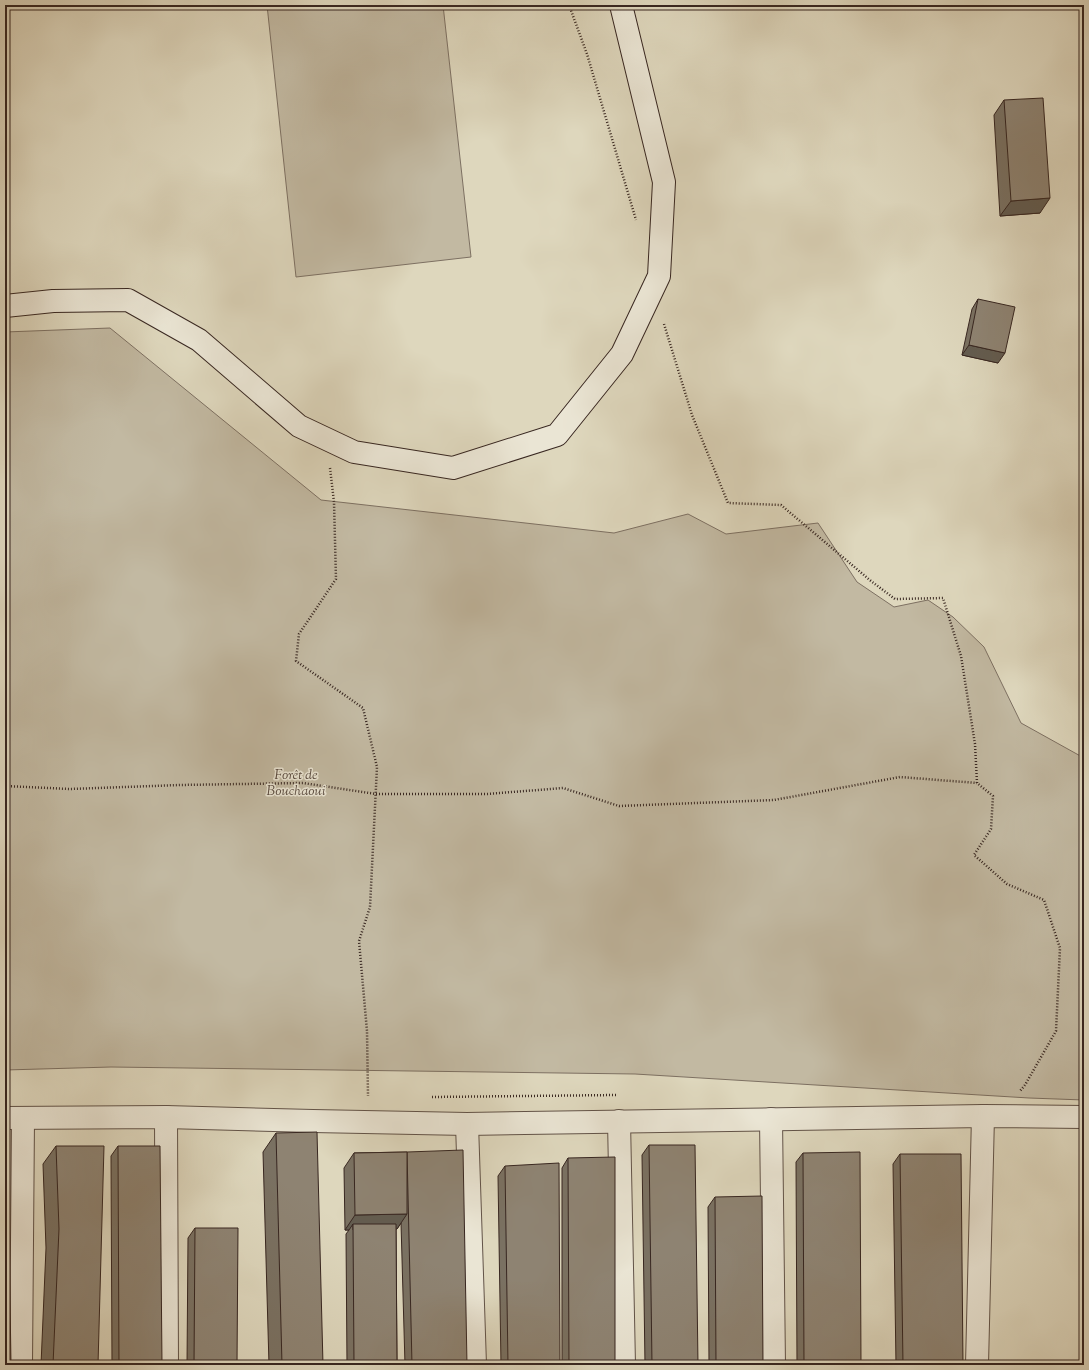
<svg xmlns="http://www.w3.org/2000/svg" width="1089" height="1370" font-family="'Sorts Mill Goudy',serif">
<rect width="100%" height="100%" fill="#ded7bd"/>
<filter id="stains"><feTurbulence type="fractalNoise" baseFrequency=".005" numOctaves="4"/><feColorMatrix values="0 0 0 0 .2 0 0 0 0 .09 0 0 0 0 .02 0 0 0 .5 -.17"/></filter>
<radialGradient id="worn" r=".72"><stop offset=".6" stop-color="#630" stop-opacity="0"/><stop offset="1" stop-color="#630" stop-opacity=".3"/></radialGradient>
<g fill="#c2b9a2" stroke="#7d7062">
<polygon points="267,5 443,5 471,257 296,277"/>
<polygon points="110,328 321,500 614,533 688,514 726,534 818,523 857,582 894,607 928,600 953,617 984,647 1021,723 1084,758 1084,1100 1029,1098 635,1074 111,1067 5,1070 5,332"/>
</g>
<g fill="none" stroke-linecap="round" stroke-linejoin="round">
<defs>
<g id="street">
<polyline points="166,1117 167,1365"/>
<polyline points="5,1118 166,1117 313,1121 467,1124 983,1116 1084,1117"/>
<polyline points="771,1119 774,1365"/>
<polyline points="619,1121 624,1365"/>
<polyline points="467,1124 475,1365"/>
<polyline points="21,1365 23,1119"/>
<polyline points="977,1365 983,1116"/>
</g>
<polyline id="secondary" points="5,306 53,301 128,300 199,340 299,426 354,452 453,468 557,435 622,354 659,276 664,182 621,5"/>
</defs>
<use href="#street" stroke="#625348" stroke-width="24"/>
<use href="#secondary" stroke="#382721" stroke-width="24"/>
<g stroke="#382721" stroke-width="2.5" stroke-dasharray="1 2" stroke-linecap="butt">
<polyline points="569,5 587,54 636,220"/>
<polyline points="664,324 692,415 728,503 781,505 871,581 895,599 943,598 961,656 975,744 977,783 993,796 991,829 974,855 1007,884 1044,900 1060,948 1056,1031 1025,1085 1020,1091"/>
<polyline points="330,468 334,502 336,579 299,634 296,661 363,708 377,767 370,907 359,941 367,1031 368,1096"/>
<polyline points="5,786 70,789 180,785 303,783 376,794 487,794 563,788 619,806 774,800 900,777 977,783"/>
<polyline points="432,1097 617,1095"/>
</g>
<use href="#street" stroke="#eae5d4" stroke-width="22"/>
<use href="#secondary" stroke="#eae5d4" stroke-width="22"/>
</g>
<g fill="#7a7162" stroke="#382721">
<polygon points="1004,100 1040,213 1000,216 994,115"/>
<polygon points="978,299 998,363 962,355 972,309"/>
<polygon points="276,1133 323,1365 269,1365 263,1152"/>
<polygon points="649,1145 698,1365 645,1365 642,1155"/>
<polygon points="56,1146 98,1365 41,1365 46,1248 43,1164"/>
<polygon points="118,1146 162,1365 112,1365 111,1156"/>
<polygon points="407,1152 467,1365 405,1365 401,1223 397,1229 396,1229 397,1365 347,1365 346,1234 349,1230 345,1230 344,1168 354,1153"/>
<polygon points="803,1153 861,1365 797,1365 796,1162"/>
<polygon points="900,1154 963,1365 896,1365 893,1164"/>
<polygon points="568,1158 615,1365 562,1365 562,1168"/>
<polygon points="505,1166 560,1365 501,1365 498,1176"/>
<polygon points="715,1197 763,1365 709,1365 708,1207"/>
<polygon points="195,1228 237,1365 187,1365 188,1238"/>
</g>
<g fill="#635c50" stroke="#382721">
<polygon points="1050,198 1040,213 1000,216 1011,201"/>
<polygon points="969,345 1005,353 998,363 962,355"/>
<polygon points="407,1214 397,1229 353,1230 353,1224 349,1230 345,1230 355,1215"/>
</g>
<g fill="#8e8372" stroke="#382721">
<polygon points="1043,98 1050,198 1011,201 1004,100"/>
<polygon points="978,299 1015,307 1005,353 969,345"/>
<polygon points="317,1132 323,1365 282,1365 276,1133"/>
<polygon points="649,1145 695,1145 698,1365 652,1365"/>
<polygon points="56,1146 104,1146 98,1365 53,1365 59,1229"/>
<polygon points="118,1146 160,1146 162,1365 119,1365"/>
<polygon points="463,1150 467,1365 412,1365 407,1152"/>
<polygon points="407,1152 407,1214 355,1215 354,1153"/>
<polygon points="860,1152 861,1365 804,1365 803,1153"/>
<polygon points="900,1154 961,1154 963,1365 903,1365"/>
<polygon points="615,1157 615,1365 569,1365 568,1158"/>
<polygon points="559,1163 560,1365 508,1365 505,1166"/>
<polygon points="5,1168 8,1168 11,1365 5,1365"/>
<polygon points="762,1196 763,1365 716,1365 715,1197"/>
<polygon points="353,1224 396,1224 397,1365 354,1365"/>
<polygon points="195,1228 238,1228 237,1365 194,1365"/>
</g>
<g text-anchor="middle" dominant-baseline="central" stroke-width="3" stroke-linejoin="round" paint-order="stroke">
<g font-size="14" font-style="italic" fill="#5a4c41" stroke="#eae5d4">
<text x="296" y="776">Forêt de<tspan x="296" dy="16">Bouchaoui</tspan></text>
</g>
</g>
<rect width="1089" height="1370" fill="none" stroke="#ded7bd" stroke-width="20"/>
<rect x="6" y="6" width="1077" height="1358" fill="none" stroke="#382721" stroke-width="2"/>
<rect x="10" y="10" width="1069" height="1350" fill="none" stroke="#382721"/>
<rect width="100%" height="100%" filter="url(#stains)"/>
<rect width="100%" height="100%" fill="url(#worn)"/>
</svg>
